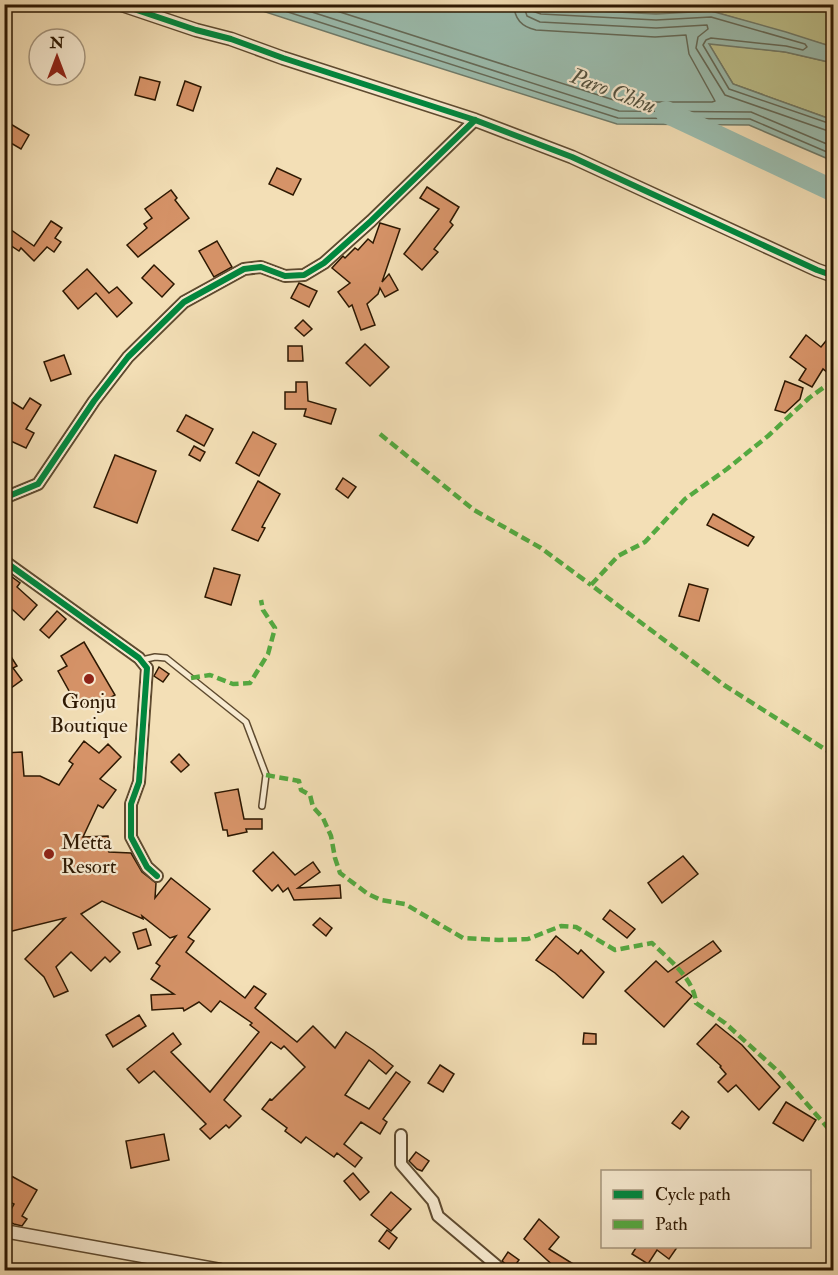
<svg xmlns="http://www.w3.org/2000/svg" width="838" height="1275" font-family="'IM FELL Double Pica',serif">
<rect width="100%" height="100%" fill="#f3dfb6"/>
<filter id="stains"><feTurbulence type="fractalNoise" baseFrequency=".00333" numOctaves="4"/><feColorMatrix values="0 0 0 0 .2 0 0 0 0 .09 0 0 0 0 .02 0 0 0 .5 -.17"/></filter>
<radialGradient id="worn" r=".72"><stop offset=".6" stop-color="#630" stop-opacity="0"/><stop offset="1" stop-color="#630" stop-opacity=".3"/></radialGradient>
<g fill="#bdc18c" stroke="#756c47" stroke-width="1.5">
<polygon points="526,5 833,5 833,47 711,11 656,14 541,8"/>
<polygon points="708,43 786,52 833,63 833,120 733,84"/>
</g>
<polygon fill="#9bbdaf" stroke="#6f7b6a" stroke-width="1.5" points="526,5 541,8 656,14 711,11 786,32 833,47 833,63 785,52 709,44 733,84 833,120 833,161 749,125 617,124 367,45 244,5"/>
<g fill="none" stroke-linecap="round" stroke-linejoin="round">
<g stroke="#646a58" stroke-width="1.5">
<polyline points="263,4 618,118 750,119 834,155"/>
<polyline points="287,4 619,111 751,112 834,147"/>
<path d="M 315,4 L 620,102 L 712,102 L 715,101 L 689,54 L 686,35 L 655,37 L 536,30 C 522,27 514,19 514,4"/>
<polyline points="523,4 527,16 540,22 656,28 707,25 708,29 698,37 696,48 725,95 834,133"/>
<polyline points="530,4 532,11 541,14 656,20 711,17 805,44 807,47 803,50 786,46 711,38 706,40 703,45 729,89 834,125"/>
</g>
<polyline stroke="#9bbdaf" stroke-width="22" points="666,112 834,191"/>
</g>
<g fill="#d69368" stroke="#2d1802" stroke-width="1.5">
<polygon points="140,77 160,82 155,100 135,95"/>
<polygon points="185,81 201,87 193,111 177,105"/>
<polygon points="4,120 29,135 21,149 4,139"/>
<polygon points="277,168 301,179 293,195 269,184"/>
<polygon points="427,187 459,207 450,222 453,225 434,249 438,252 422,270 404,254 439,209 420,198"/>
<polygon points="171,190 177,198 175,200 189,218 138,257 127,245 147,228 144,224 152,218 145,209"/>
<polygon points="51,221 62,228 55,238 61,242 54,252 47,247 34,261 21,248 19,251 4,241 4,225 34,246"/>
<polygon points="380,223 400,229 382,282 389,274 398,290 385,297 380,288 378,294 367,304 375,325 361,330 352,305 349,307 338,292 350,283 332,268 343,256 345,258 355,248 358,250 368,239 373,243"/>
<polygon points="217,241 232,267 214,277 199,251"/>
<polygon points="154,265 174,284 162,297 142,278"/>
<polygon points="87,269 109,293 117,287 132,303 117,317 96,293 78,309 63,291"/>
<polygon points="299,283 317,291 309,307 291,298"/>
<polygon points="303,320 312,329 304,336 295,328"/>
<polygon points="834,331 834,378 823,369 812,387 799,380 806,369 790,357 806,335 821,347"/>
<polygon points="365,344 389,367 370,386 346,363"/>
<polygon points="288,346 302,346 303,361 288,361"/>
<polygon points="64,355 71,374 51,381 44,362"/>
<polygon points="785,381 803,388 800,399 785,413 775,410"/>
<polygon points="296,382 307,382 308,401 336,409 331,424 304,416 306,409 285,409 285,392 296,392"/>
<polygon points="4,397 23,409 30,398 41,405 26,429 34,433 26,448 4,438"/>
<polygon points="186,415 213,429 204,446 177,431"/>
<polygon points="253,432 276,444 259,476 236,463"/>
<polygon points="194,446 205,452 200,461 189,455"/>
<polygon points="115,455 156,471 137,523 94,507"/>
<polygon points="343,478 356,487 348,498 336,489"/>
<polygon points="258,481 280,494 262,527 265,528 258,541 232,530"/>
<polygon points="713,514 754,537 748,546 707,525"/>
<polygon points="214,568 240,575 231,605 205,597"/>
<polygon points="4,571 20,583 17,587 37,605 24,620 4,602"/>
<polygon points="689,584 708,589 699,621 679,616"/>
<polygon points="57,611 66,619 49,638 40,630"/>
<polygon points="84,642 115,695 93,708 89,701 78,707 58,671 67,666 61,656"/>
<polygon points="4,646 17,666 13,668 22,680 4,693 4,681 8,678 4,673"/>
<polygon points="159,667 169,674 163,682 154,676"/>
<polygon points="84,741 99,753 108,744 121,757 100,779 116,790 103,808 98,805 83,837 108,836 109,852 131,853 142,872 156,883 155,898 171,878 210,909 188,937 194,941 186,952 245,998 254,986 266,994 255,1008 297,1042 313,1026 335,1048 346,1032 373,1050 393,1066 386,1074 369,1060 345,1095 369,1109 396,1072 410,1082 383,1119 387,1122 380,1134 361,1122 344,1144 362,1158 355,1167 337,1153 334,1157 306,1137 301,1143 285,1131 287,1128 262,1109 270,1099 272,1100 305,1067 284,1046 281,1049 271,1042 224,1100 241,1116 229,1128 226,1125 210,1139 200,1129 206,1124 154,1071 139,1083 127,1069 173,1033 181,1044 171,1052 210,1092 259,1032 250,1025 252,1023 220,1001 211,1012 199,1002 184,1011 183,1008 152,1010 151,995 174,994 151,979 160,966 156,963 176,936 170,938 142,916 143,919 102,901 81,914 120,952 110,962 105,957 91,971 71,952 56,967 68,991 54,997 44,977 25,959 65,918 4,933 4,753 22,752 24,776 40,776 59,785 73,764 69,761"/>
<polygon points="179,754 189,765 181,772 171,762"/>
<polygon points="238,789 244,819 262,819 262,829 246,829 247,832 228,836 227,830 223,830 215,793"/>
<polygon points="273,852 295,875 313,862 320,872 298,888 340,885 341,898 294,900 288,888 283,892 278,885 272,891 253,871"/>
<polygon points="683,856 698,874 662,903 648,883"/>
<polygon points="610,910 635,929 627,938 603,919"/>
<polygon points="320,918 332,928 326,936 313,925"/>
<polygon points="146,929 151,945 138,949 133,933"/>
<polygon points="556,936 578,954 581,950 604,972 583,998 555,973 536,960"/>
<polygon points="713,941 721,951 676,982 692,996 664,1027 625,991 656,961 668,972"/>
<polygon points="139,1015 146,1026 113,1047 106,1035"/>
<polygon points="716,1024 742,1045 780,1087 759,1110 736,1085 728,1092 718,1082 726,1074 720,1067 721,1066 697,1044"/>
<polygon points="584,1033 596,1034 596,1044 583,1044"/>
<polygon points="440,1065 454,1074 443,1092 428,1083"/>
<polygon points="786,1102 816,1120 803,1141 773,1123"/>
<polygon points="682,1111 689,1117 680,1129 672,1123"/>
<polygon points="164,1134 169,1160 131,1168 126,1141"/>
<polygon points="416,1152 429,1161 422,1171 417,1169 409,1161"/>
<polygon points="4,1172 37,1190 22,1216 27,1219 22,1226 14,1224 5,1220 14,1204 4,1199"/>
<polygon points="353,1173 369,1192 360,1200 344,1181"/>
<polygon points="391,1192 411,1209 391,1231 371,1215"/>
<polygon points="539,1219 559,1237 549,1249 583,1270 558,1270 524,1239"/>
<polygon points="387,1230 397,1238 389,1249 379,1241"/>
<polygon points="637,1246 678,1246 669,1259 657,1250 648,1264 632,1254"/>
<polygon points="508,1252 519,1260 512,1269 502,1261"/>
</g>
<g fill="none" stroke-linecap="round" stroke-linejoin="round">
<defs>
<polyline id="service" points="142,660 155,657 166,658 246,722 266,775 262,806"/>
<g id="minor">
<polyline points="4,498 38,484 94,401 128,357 184,302 244,269 261,267 285,276 304,275 324,263 371,221 475,120"/>
<polyline points="4,561 139,658 147,668 139,782 131,804 131,837 147,867 157,876"/>
<polyline points="401,1135 401,1164 433,1201 438,1216 496,1265 499,1270"/>
</g>
<g id="tertiary">
<polyline points="119,4 196,30 231,39 283,58 475,120 572,157 817,270 834,276"/>
<polyline points="4,1231 220,1270"/>
</g>
</defs>
<use href="#service" stroke="#5e4a2f" stroke-width="8"/>
<use href="#minor" stroke="#5e4a2f" stroke-width="14"/>
<use href="#tertiary" stroke="#5e4a2f" stroke-width="15"/>
<use href="#service" stroke="#f7ead0" stroke-width="5"/>
<use href="#minor" stroke="#f7ead0" stroke-width="10"/>
<use href="#tertiary" stroke="#f7ead0" stroke-width="12"/>
<g stroke="#54a940" stroke-width="4.5" stroke-dasharray="9 4.5" stroke-linecap="butt">
<polyline points="834,380 809,398 768,436 727,469 685,499 645,542 618,556 591,585 724,685 834,755"/>
<polyline points="380,434 474,510 541,548 591,585"/>
<polyline points="191,678 210,675 233,684 250,683 268,654 275,628 263,610 261,600"/>
<path d="M 266,775 L 299,781 L 301,790 L 310,795 L 313,807 L 323,818 L 331,836 L 335,858 L 340,873 L 368,894 L 381,900 L 405,904 L 463,938 L 499,940 L 528,939 L 561,926 L 576,927 L 615,950 L 652,943 C 668,959 694,978 696,1003 L 725,1023 L 780,1073 L 834,1135"/>
</g>
<defs>
<g id="cycleway">
<polyline points="119,4 196,30 231,39 283,58 475,120 572,157 817,270 834,276"/>
<polyline points="4,498 38,484 94,401 128,357 184,302 244,269 261,267 285,276 304,275 324,263 371,221 475,120"/>
<polyline points="4,561 139,658 147,668 139,782 131,804 131,837 147,867 157,876"/>
</g>
</defs>
<use href="#cycleway" stroke="#f7ead0" stroke-width="10"/>
<use href="#cycleway" stroke="#00873e" stroke-width="6"/>
</g>
<g fill="#8f2418" stroke="#f7ead0" stroke-width="2">
<circle cx="89" cy="679" r="6"/>
<circle cx="49" cy="854" r="6"/>
</g>
<g text-anchor="middle" dominant-baseline="central" stroke-width="4.5" stroke-linejoin="round" paint-order="stroke">
<g font-size="21" fill="#2d1802" stroke="#f7ead0">
<text x="89" y="701">Gonju<tspan x="89" dy="24">Boutique</tspan></text>
<text x="61" y="842" text-anchor="start">Metta<tspan x="61" dy="24">Resort</tspan></text>
</g>
<g font-size="22" font-style="italic" fill="#54523f" stroke="#f7ead0">
<text transform="translate(613 91) rotate(21)">Paro Chhu</text>
</g>
</g>
<rect width="838" height="1275" fill="none" stroke="#f3dfb6" stroke-width="24"/>
<rect x="6" y="6" width="826" height="1263" fill="none" stroke="#2d1802" stroke-width="3"/>
<rect x="12" y="12" width="814" height="1251" fill="none" stroke="#2d1802" stroke-width="1.5"/>
<rect x="601" y="1170" width="210" height="78" fill="#f7ead0" stroke="#a6967e" stroke-width="1.5"/>
<rect x="613" y="1190" width="30" height="9" fill="#00873e" stroke="#a6967e" stroke-width="1.5"/>
<text x="655" y="1200" font-size="18" fill="#2d1802">Cycle path</text>
<rect x="613" y="1220" width="30" height="9" fill="#54a940" stroke="#a6967e" stroke-width="1.5"/>
<text x="655" y="1230" font-size="18" fill="#2d1802">Path</text>
<g transform="translate(57 57)"><circle r="28" fill="#f7ead0" stroke="#a6967e" stroke-width="1.5"/>
<path d="M0-4.5L10 22L0 15L-10 22Z" fill="#8f2418"/>
<text y="-9" font-size="16" font-weight="bold" text-anchor="middle" fill="#2d1802">N</text>
</g>
<rect width="100%" height="100%" filter="url(#stains)"/>
<rect width="100%" height="100%" fill="url(#worn)"/>
</svg>
